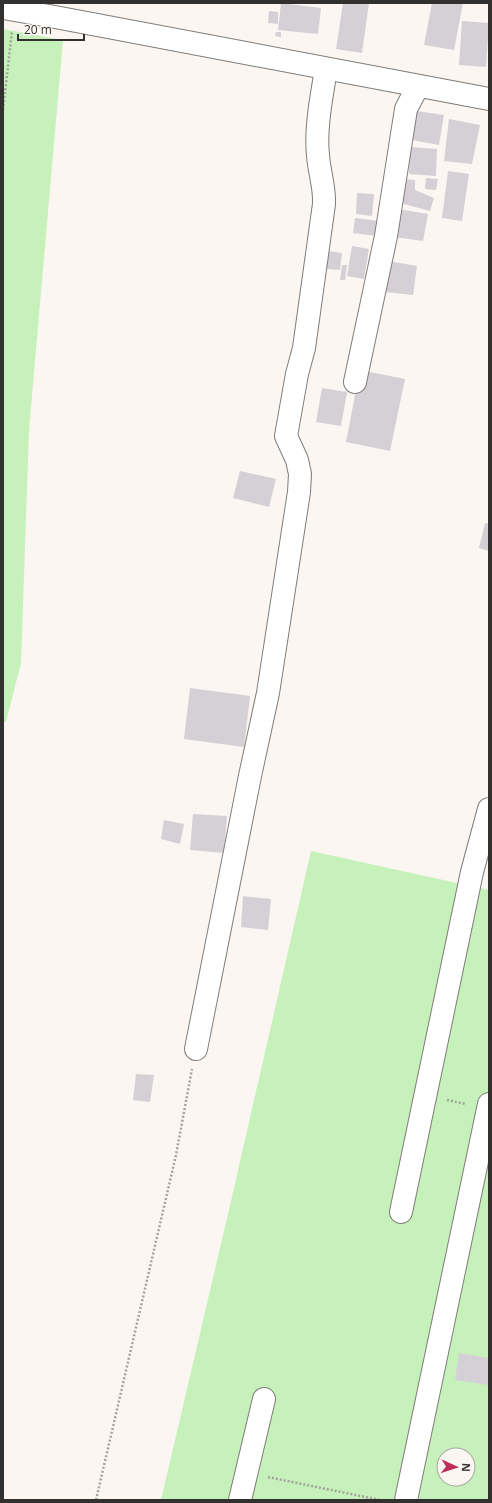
<svg xmlns="http://www.w3.org/2000/svg" width="492" height="1503" font-family="'Open Sans',sans-serif">
<rect width="100%" height="100%" fill="#fbf6f2"/>
<g fill="#c7f1ba" fill-rule="evenodd">
<polygon points="3,29 63,40 29,430 21,663 6,722 3,722"/>
<path d="M 311,851 L 489,890 L 489,1500 L 161,1500 L 231,1201 ZM 444,1455 L 468,1455 L 468,1479 L 444,1479 Z"/>
</g>
<g fill="#d5d0d5">
<polygon points="281,3 321,8 318,34 278,30"/>
<polygon points="343,3 369,3 362,53 336,49"/>
<polygon points="432,3 463,3 454,50 424,45"/>
<polygon points="269,11 278,12 278,24 268,23"/>
<polygon points="462,21 489,23 486,67 459,65"/>
<polygon points="276,32 281,32 281,37 275,36"/>
<polygon points="417,111 444,115 439,145 412,140"/>
<polygon points="449,119 480,125 472,164 444,161"/>
<polygon points="410,147 437,149 436,176 409,174"/>
<polygon points="448,171 469,174 462,221 442,218"/>
<polygon points="426,178 438,179 436,190 425,189"/>
<polygon points="403,179 415,180 415,190 434,198 430,211 400,203"/>
<polygon points="357,193 374,194 372,216 356,214"/>
<polygon points="398,209 428,214 423,241 394,237"/>
<polygon points="355,218 379,221 377,236 353,233"/>
<polygon points="352,246 369,249 364,279 347,276"/>
<polygon points="328,251 342,253 340,270 326,269"/>
<polygon points="388,261 417,266 413,295 384,292"/>
<polygon points="342,265 347,265 345,280 340,280"/>
<polygon points="360,370 405,379 390,451 346,442"/>
<polygon points="322,388 347,392 341,426 316,422"/>
<polygon points="240,471 276,479 269,507 233,498"/>
<polygon points="485,523 489,524 489,551 479,548"/>
<polygon points="190,688 250,696 244,747 184,739"/>
<polygon points="193,814 227,816 224,853 190,850"/>
<polygon points="164,820 184,824 180,844 161,839"/>
<polygon points="243,896 271,899 268,930 241,927"/>
<polygon points="136,1074 154,1075 150,1102 133,1100"/>
<polygon points="459,1353 489,1358 489,1385 455,1380"/>
</g>
<g fill="none" stroke-linecap="round" stroke-linejoin="round">
<defs>
<g id="minor">
<polyline points="3,8 55,17 489,99"/>
<polyline points="355,382 386,236 406,109 418,86"/>
<path d="M 196,1049 L 250,776 L 268,693 L 299,492 L 300,474 L 297,460 L 286,436 L 297,374 L 304,348 L 324,204 C 325,187 319,172 318,155 C 315,128 322,95 326,69"/>
<polyline points="401,1212 472,872 489,809"/>
<polyline points="240,1500 264,1399"/>
<polyline points="406,1500 489,1104"/>
</g>
</defs>
<use href="#minor" stroke="#7f7c78" stroke-width="24"/>
<g stroke="#a5a29e" stroke-width="2.5" stroke-dasharray="2 2" stroke-linecap="butt">
<polyline points="3,110 12,31"/>
<polyline points="447,1100 466,1104"/>
<polyline points="268,1477 380,1500"/>
<polyline points="96,1500 176,1155 192,1069"/>
</g>
<use href="#minor" stroke="#fff" stroke-width="22"/>
</g>
<rect width="492" height="1503" fill="none" stroke="#33312f" stroke-width="8"/>
<g transform="translate(456 1467) rotate(93)"><circle r="19" fill="#fbf6f2" stroke="#aba7a4"/>
<path d="M0-3L7 15L0 10L-7 15Z" fill="#bd2f5d"/>
<text y="-6" font-size="11" font-weight="bold" text-anchor="middle" fill="#33312f">N</text>
</g>
<path d="M18 34v6h66v-6" fill="none" stroke="#33312f" stroke-width="2"/>
<text x="24" y="34" font-size="12" fill="#33312f" stroke="#fbf6f2" stroke-width="3" paint-order="stroke">20 m</text>
</svg>
